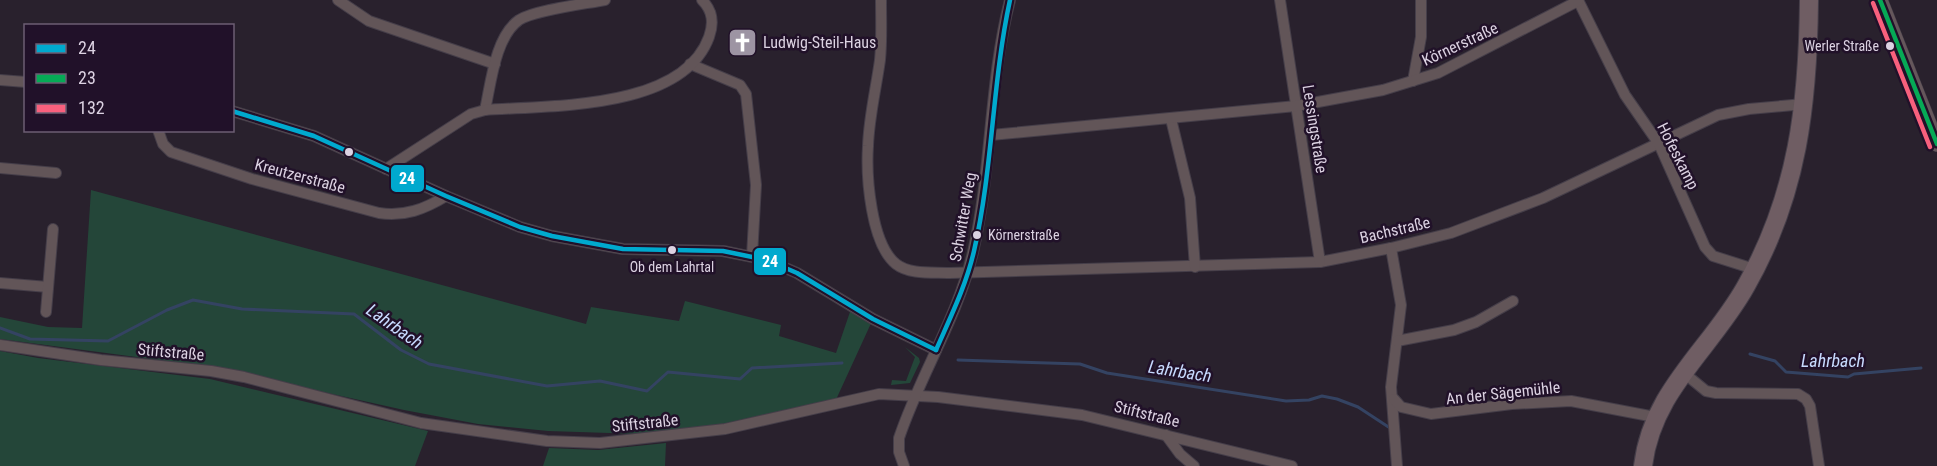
<svg xmlns="http://www.w3.org/2000/svg" width="1937" height="466" font-family="'Roboto Condensed',sans-serif">
<rect width="100%" height="100%" fill="#29212d"/>
<g fill="#244639">
<polygon points="91,190 586,324 591,307 679,321 685,301 781,325 779,336 836,353 852,306 873,319 834,404 671,435 548,431 478,424 404,410 212,367 0,339 0,317 48,327 82,328"/>
<polygon points="905,347 919,358 920,362 910,383 891,385 892,380 906,381 915,357"/>
<polygon points="0,351 38,358 210,379 428,431 415,466 0,466"/>
<polygon points="666,443 665,466 543,466 549,448 598,450"/>
</g>
<g fill="none" stroke-linecap="round" stroke-linejoin="round">
<g stroke="#344362" stroke-width="3">
<polyline points="0,328 30,339 108,341 167,310 193,300 242,309 354,314 401,350 429,364 547,386 600,381 647,391 668,372 740,379 752,368 842,363"/>
<polyline points="1750,354 1775,361 1786,372 1848,377 1854,374 1921,368"/>
<polyline points="958,360 1080,364 1107,373 1286,401 1309,400 1322,396 1337,399 1358,407 1390,428"/>
</g>
<defs>
<g id="street">
<polyline points="338,0 369,21 495,64"/>
<path d="M 881,0 C 881,20 882,40 880,60 C 876,89 869,117 868,146 C 866,177 871,244 896,264 C 910,275 933,272 950,273 L 1320,262 L 1391,248 L 1451,233 L 1543,198 L 1718,115 L 1749,109 L 1804,104"/>
<polyline points="1280,0 1320,262"/>
<polyline points="1578,0 1625,95 1659,144 1705,247 1713,256 1754,269"/>
<polyline points="690,64 740,85 746,94 756,185 752,256"/>
<polyline points="0,80 26,82"/>
<polyline points="1413,81 1421,37 1421,0"/>
<path d="M 485,110 C 491,83 495,37 519,20 C 535,10 585,4 605,0"/>
<polyline points="232,111 314,136 446,196 520,227 552,236 623,249 723,251 767,260 797,273 873,319 936,350"/>
<polyline points="1171,119 1190,198 1195,267"/>
<path d="M 158,130 L 163,144 L 171,152 L 252,179 L 379,213 C 404,217 425,209 446,196"/>
<polyline points="991,135 1296,106 1383,90 1438,73 1578,1"/>
<polyline points="0,168 56,173"/>
<path d="M 386,169 L 471,114 L 485,110 C 548,105 682,111 709,37 C 714,23 713,11 702,0"/>
<polyline points="1391,248 1401,305 1391,387 1397,466"/>
<polyline points="0,283 48,287"/>
<polyline points="46,312 53,229"/>
<polyline points="1397,341 1454,330 1476,322 1513,301"/>
<polyline points="0,345 101,360 211,371 244,377 421,423 547,441 600,443 725,429 879,394 938,397 1082,415 1292,466"/>
<polyline points="1684,373 1706,391 1716,393 1798,394 1806,399 1810,406 1819,466"/>
<polyline points="1394,399 1401,407 1431,414 1512,404 1571,401 1655,417"/>
<polyline points="1166,435 1180,454 1194,466"/>
<path d="M 904,466 L 899,452 L 899,438 C 920,375 958,317 973,252 C 992,169 989,82 1010,0"/>
</g>
<polyline id="secondary" points="1880,0 1937,144"/>
<path id="primary" d="M 1643,466 C 1652,390 1711,349 1746,286 C 1798,194 1808,104 1809,0"/>
</defs>
<use href="#street" stroke="#453e49" stroke-width="12"/>
<use href="#secondary" stroke="#453e49" stroke-width="16"/>
<use href="#primary" stroke="#453e49" stroke-width="20"/>
<use href="#street" stroke="#625558" stroke-width="10"/>
<use href="#secondary" stroke="#65575b" stroke-width="15"/>
<use href="#primary" stroke="#6f5d63" stroke-width="18"/>
<defs>
<g id="bus-1">
<polyline points="232,111 314,136 446,196 520,227 552,236 623,249 723,251 767,260 797,273 873,319 936,350"/>
<path d="M 936,350 C 950,318 966,286 974,251 C 993,168 992,83 1010,0"/>
</g>
<polyline id="bus-2" points="1880,0 1937,144"/>
<polyline id="bus-3" points="1873,3 1930,147"/>
</defs>
<use href="#bus-1" stroke="#211129" stroke-width="9"/>
<use href="#bus-2" stroke="#211129" stroke-width="9"/>
<use href="#bus-3" stroke="#211129" stroke-width="9"/>
<use href="#bus-1" stroke="#00a9ce" stroke-width="4.5"/>
<use href="#bus-2" stroke="#06aa56" stroke-width="4.5"/>
<use href="#bus-3" stroke="#f8607d" stroke-width="4.5"/>
</g>
<defs>
<symbol id="church-square" viewBox="-11 -11 22 22"><rect x="-9" y="-9" width="18" height="18" rx="4" fill="#9d94a3" stroke="#211129"/><path d="M-1.2-6h2.4v3.5h3.3v2.4h-3.3V6h-2.4V-.1h-3.3v-2.4h3.3Z" fill="#fff"/></symbol>
</defs>
<g fill-rule="evenodd">
<use href="#church-square" x="726" y="26" width="33" height="33"/>
</g>
<g fill="#dcd2e2" stroke="#211129" stroke-width="2">
<circle cx="1890" cy="46" r="5"/>
<circle cx="349" cy="152" r="5"/>
<circle cx="977" cy="235" r="5"/>
<circle cx="672" cy="250" r="5"/>
</g>
<g text-anchor="middle" dominant-baseline="central" stroke-width="5" stroke-linejoin="round" paint-order="stroke">
<g font-size="14" fill="#dcd2e2" stroke="#211129" text-anchor="end">
<text x="1879" y="46">Werler Straße</text>
<text x="988" y="235" text-anchor="start">Körnerstraße</text>
<text x="672" y="267" text-anchor="middle">Ob dem Lahrtal</text>
</g>
<g font-size="16" fill="#dcd2e2" stroke="#211129" text-anchor="start">
<text x="763" y="42">Ludwig-Steil-Haus</text>
</g>
<g font-size="16" fill="#dcd2e2" stroke="#211129">
<text transform="translate(1460 44) rotate(-25)">Körnerstraße</text>
<text transform="translate(1315 129) rotate(81)">Lessingstraße</text>
<text transform="translate(1678 156) rotate(63)">Hofeskamp</text>
<text transform="translate(300 176) rotate(15)">Kreutzerstraße</text>
<text transform="translate(963 217) rotate(-80)">Schwitter Weg</text>
<text transform="translate(1395 230) rotate(-13)">Bachstraße</text>
<text transform="translate(171 352) rotate(5)">Stiftstraße</text>
<text transform="translate(1503 393) rotate(-6)">An der Sägemühle</text>
<text transform="translate(1147 414) rotate(14)">Stiftstraße</text>
<text transform="translate(645 423) rotate(-6)">Stiftstraße</text>
</g>
<g font-size="18" font-style="italic" fill="#c7dafe" stroke="#211129">
<text transform="translate(395 326) rotate(35)">Lahrbach</text>
<text x="1833" y="360">Lahrbach</text>
<text transform="translate(1180 371) rotate(9)">Lahrbach</text>
</g>
</g>
<g stroke="#211129" stroke-width="2">
<rect x="390" y="164" width="35" height="29" rx="6" fill="#00a9ce"/>
<rect x="753" y="247" width="34" height="29" rx="6" fill="#00a9ce"/>
</g>
<g font-size="16" text-anchor="middle" font-weight="bold" fill="#fff">
<text x="407" y="184">24</text>
<text x="770" y="267">24</text>
</g>
<rect x="24" y="24" width="210" height="108" fill="#211129" stroke="#6c5e73" stroke-width="1.5"/>
<rect x="36" y="44" width="30" height="9" fill="#00a9ce" stroke="#6c5e73" stroke-width="1.5"/>
<text x="78" y="54" font-size="18" fill="#dcd2e2">24</text>
<rect x="36" y="74" width="30" height="9" fill="#06aa56" stroke="#6c5e73" stroke-width="1.5"/>
<text x="78" y="84" font-size="18" fill="#dcd2e2">23</text>
<rect x="36" y="104" width="30" height="9" fill="#f8607d" stroke="#6c5e73" stroke-width="1.5"/>
<text x="78" y="114" font-size="18" fill="#dcd2e2">132</text>
</svg>
